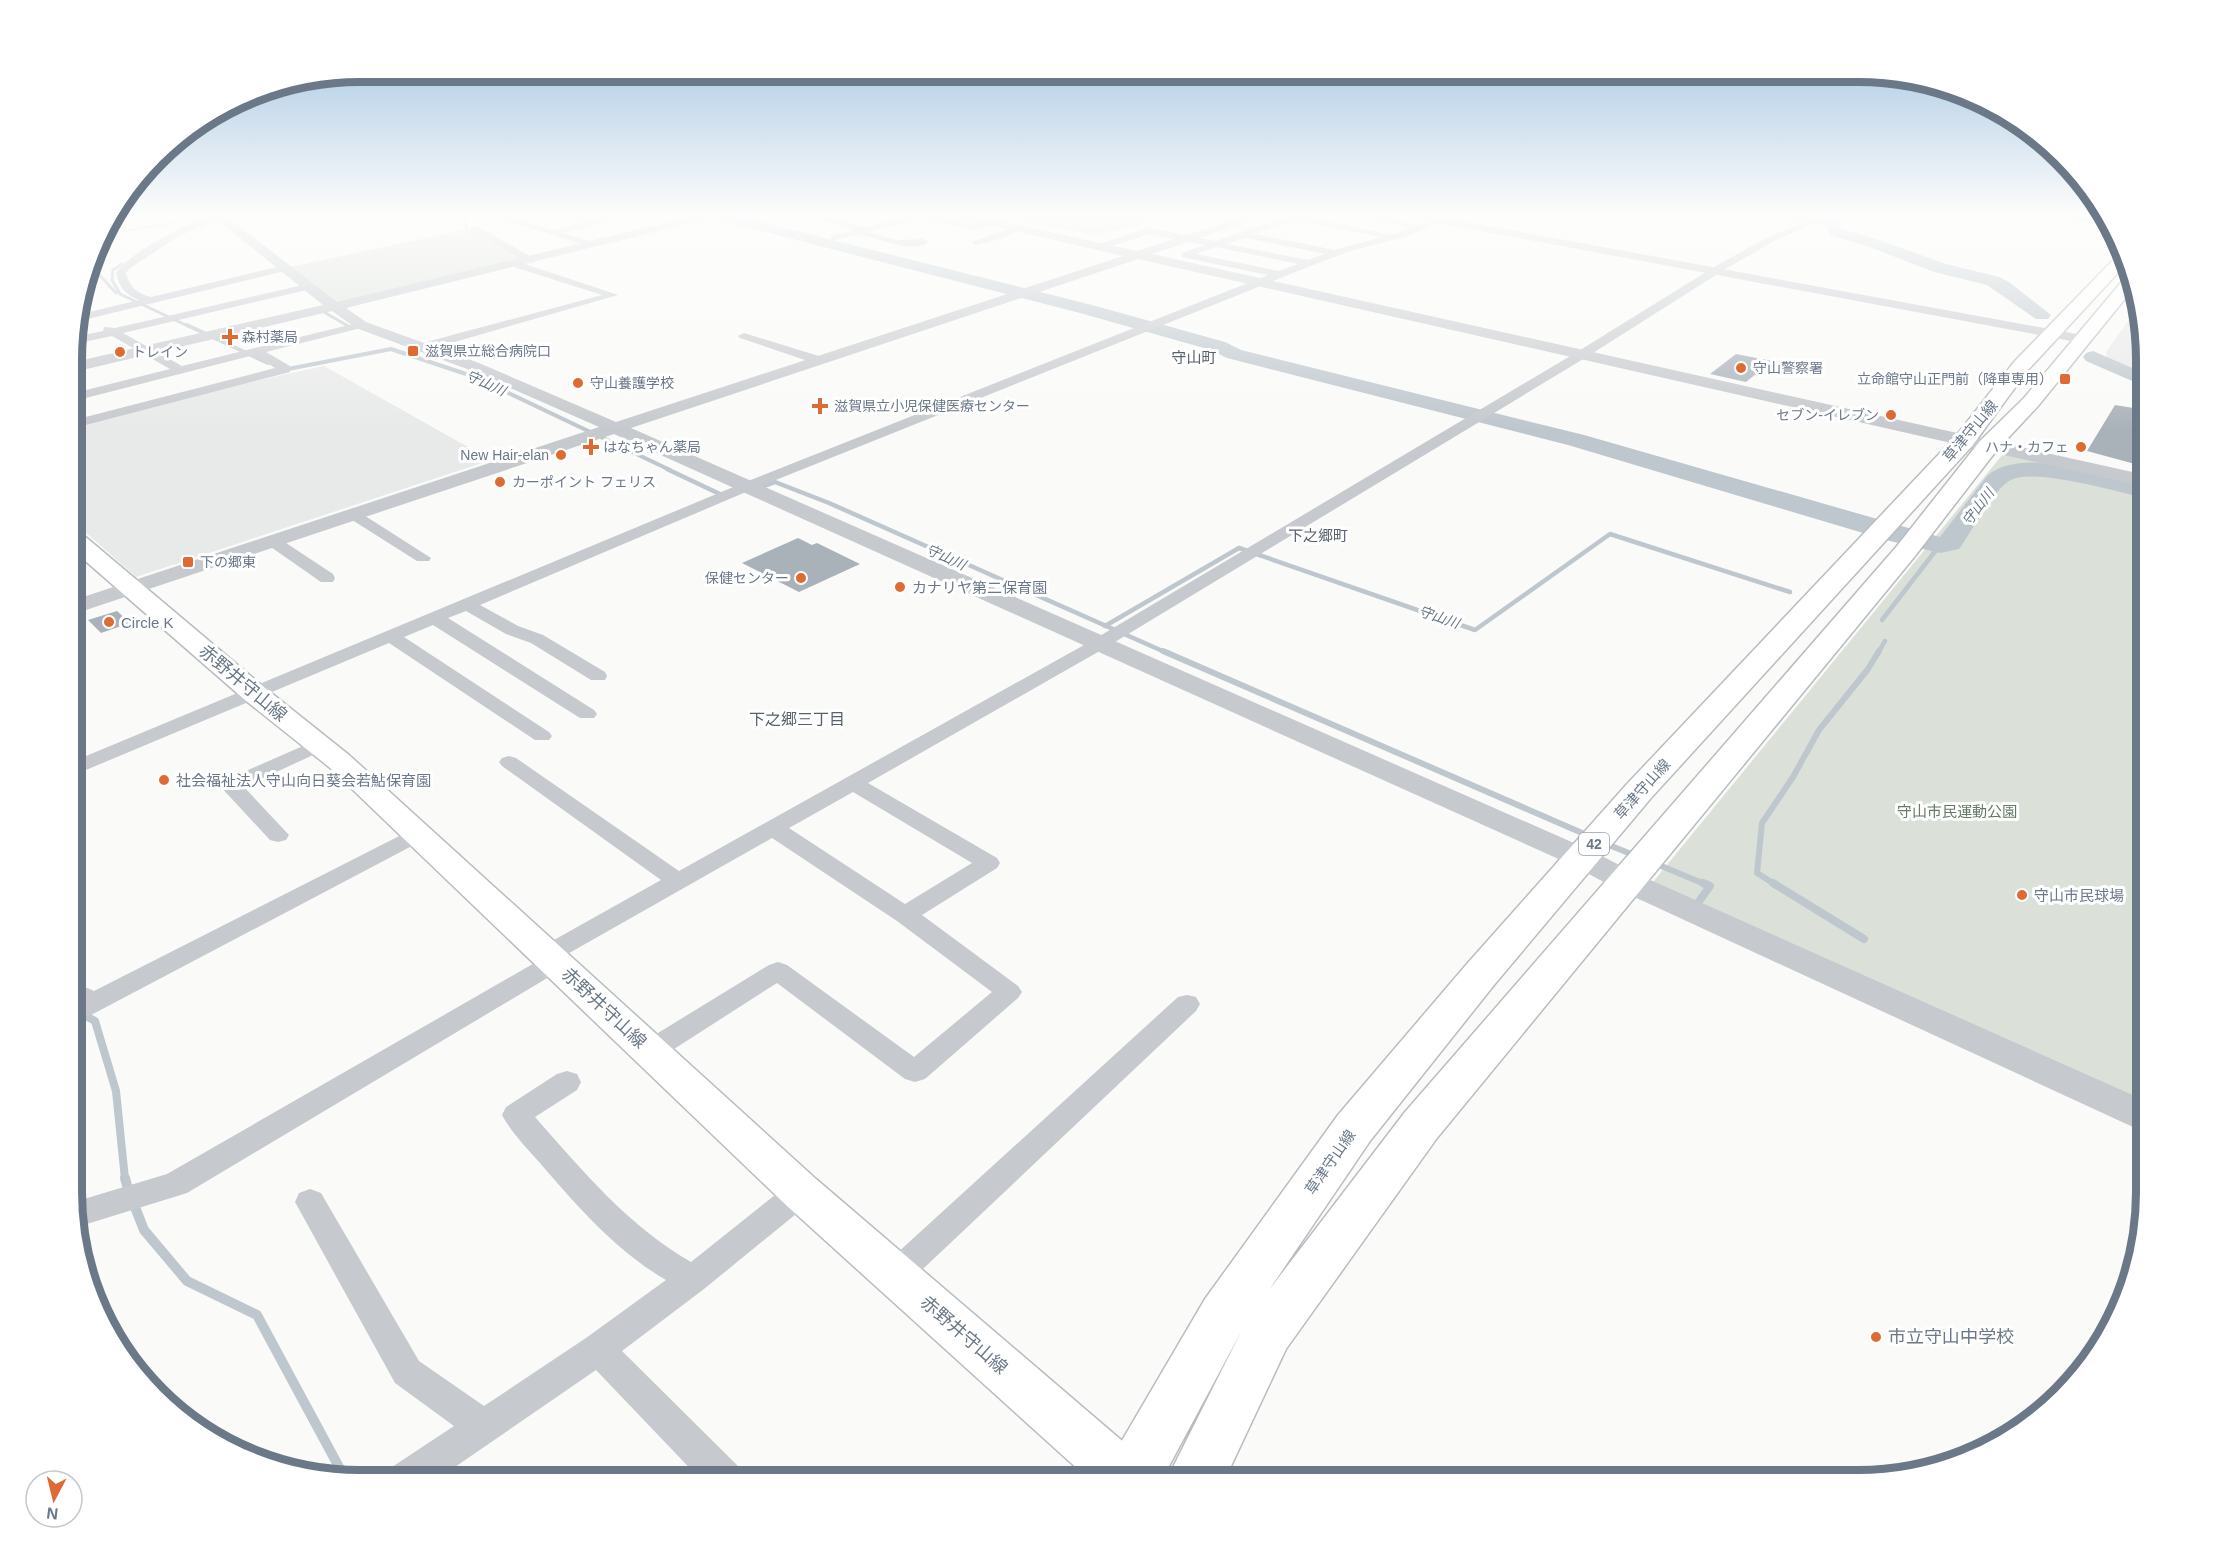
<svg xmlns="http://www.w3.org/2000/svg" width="2219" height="1553" font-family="Helvetica,'Noto Sans JP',sans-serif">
<rect width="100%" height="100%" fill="#fafaf8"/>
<g fill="#e8e9e9">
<polygon points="2137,308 2146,342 2146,375 2108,360 2106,352"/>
<polygon points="324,366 491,460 136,577 74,522 74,427 218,389"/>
</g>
<g fill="#dbe1d9">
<polygon points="981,213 1175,213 1097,236"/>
<polygon points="474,228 532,260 335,305 285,268"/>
<polygon points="2003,454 2146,486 2146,1104 1653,882"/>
</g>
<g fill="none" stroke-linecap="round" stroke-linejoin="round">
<g stroke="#bec7cd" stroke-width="3">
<polyline points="462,213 467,230 483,237"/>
<polyline points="683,213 695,216 724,217"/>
<polyline points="122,264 113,270 112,280 120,294 190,327"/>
<polyline points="90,271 96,271 116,293"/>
<polyline points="324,312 348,326"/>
</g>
<g stroke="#bec7cd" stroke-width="4">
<polyline points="187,325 268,363"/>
<polyline points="283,370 391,349 475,377 670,470"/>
</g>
<g stroke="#bec7cd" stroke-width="4.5">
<polyline points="667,469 724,496"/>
<polyline points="756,489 775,482 829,503 1167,653"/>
<polyline points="1882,620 1940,545"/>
<polyline points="1105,626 1239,548 1475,630 1610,534 1790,592"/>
<polyline points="1878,653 1885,641"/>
</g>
<g stroke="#bec7cd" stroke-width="6">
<polyline points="1163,651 1589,836"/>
<polyline points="1604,843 1636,856"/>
<polyline points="1654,863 1707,885"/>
<polyline points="1776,885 1757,873 1762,823 1793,777 1819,730 1868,669 1879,651"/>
</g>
<g stroke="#bec7cd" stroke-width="8">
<polyline points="1773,883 1864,939"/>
<polyline points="1695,907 1710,886 1703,883"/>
<polyline points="82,1014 95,1021 116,1091 125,1179"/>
</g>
<g stroke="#bec7cd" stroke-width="10">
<polyline points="125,1178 129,1193"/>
<polyline points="133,1202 144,1230 187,1281 257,1315 346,1480"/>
</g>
<g fill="#bec7cd" fill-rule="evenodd">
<path d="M 725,213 L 1092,305 L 1225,342 L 1241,350 L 1584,435 L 1940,537 L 1987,476 C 2020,446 2107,474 2146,484 L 2146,498 C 2119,493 2032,466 2009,481 C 1990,494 1973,530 1959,549 L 1940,553 L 1890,541 L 1568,445 L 1227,358 L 1211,350 L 1080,313 L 719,220 L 717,217 L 719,214 Z"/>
<polygon points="1752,213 1805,213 1838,219 1842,229 1879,240 1946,264 1999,277 2009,282 2051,315 2048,319 2036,319 1987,285 1934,272 1867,246 1830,235 1826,225 1754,216"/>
<polygon points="2093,351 2146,374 2146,387 2086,361 2083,357 2086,353"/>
</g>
</g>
<g fill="#aab2b9">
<polygon points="1736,354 1772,361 1746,382 1710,374"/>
<polygon points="2115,405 2146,410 2146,467 2087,451"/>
<polygon points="798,538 812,545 817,543 860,564 799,592 742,563"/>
<polygon points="117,611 130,623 101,633 88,620"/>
</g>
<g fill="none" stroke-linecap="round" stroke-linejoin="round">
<defs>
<polygon id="secondary" points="74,532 82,534 265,688 349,755 816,1179 1148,1463 1156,1481 1091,1481 786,1205 329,767 245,700 74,551"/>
<g id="primary">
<polygon points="180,213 210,213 203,217 101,234 108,225"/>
<polygon points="2123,253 2126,264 2028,370 1972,446 1651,798 1494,985 1370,1141 1269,1290 1405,1112 1897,546 1980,441 2024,398 2124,279 2129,277 2132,290 2038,406 1996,451 1915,556 1437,1138 1286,1349 1224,1481 1166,1481 1242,1330 1161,1481 1102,1481 1110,1461 1205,1299 1338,1115 1466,965 1627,784 1956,436 2014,362 2119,254"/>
</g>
</defs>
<use href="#secondary" stroke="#b8bdc2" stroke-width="3"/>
<use href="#primary" stroke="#b9bdc1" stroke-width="3"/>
<g fill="#c6c9cd" fill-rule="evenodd">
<path d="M 219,213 L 222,214 L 222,218 L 181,235 L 130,268 L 126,273 C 130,288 137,293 151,297 L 285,265 L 289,266 L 289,270 L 75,322 L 77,315 L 139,300 C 126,295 119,287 116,273 C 133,249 191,222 219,213 Z"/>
<path d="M 482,213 L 495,213 L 552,230 L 584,223 L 554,213 C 568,213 582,220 596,220 C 612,220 626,212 642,213 L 563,233 L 594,242 L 596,244 L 591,247 Z"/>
<path d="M 922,213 L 936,213 L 932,216 L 974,224 L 995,220 L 1000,223 L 974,230 L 921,219 L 868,232 L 897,240 L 924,239 L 929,242 C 910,255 879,237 859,235 C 849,234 840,241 831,240 L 831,236 L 854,230 L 809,217 L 814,214 L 865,227 Z"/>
<polygon points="1207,213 1224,213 1248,219 1243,222 1211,216"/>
<path d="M 1299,213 L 1311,213 L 1305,217 L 1392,235 L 1411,228 L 1349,214 C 1371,207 1396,225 1419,224 C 1434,224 1445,212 1460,213 L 1408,236 L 1350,251 L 1313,265 L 753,489 L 480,605 L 518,626 L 543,635 L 605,672 L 607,676 L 605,680 L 591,680 L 531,643 L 506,634 L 466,611 L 448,618 L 594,710 L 597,714 L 594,718 L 580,718 L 433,625 L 404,637 L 549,732 L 552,736 L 549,740 L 535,740 L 389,643 L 74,775 L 74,761 L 743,483 L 1268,275 L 1182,257 L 1182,253 L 1204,245 L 1149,234 L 1099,250 L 1096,249 L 1096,245 L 1148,228 L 1215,241 ZM 1295,220 L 1381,237 L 1335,250 L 1255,234 ZM 1245,238 L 1246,238 L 1325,254 L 1308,260 L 1227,244 ZM 1216,247 L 1298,264 L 1279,271 L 1196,254 Z"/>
<path d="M 1829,213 L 1840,213 L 1778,239 L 1727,268 L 1585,358 L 1105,648 L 868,783 L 997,858 L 1000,863 L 997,868 L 922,915 L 1018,986 L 1022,992 L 1018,998 L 925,1079 L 915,1082 L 905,1079 L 777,983 L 660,1058 L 650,1061 L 640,1058 L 637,1051 L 640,1044 L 769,965 L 778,962 L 787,965 L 914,1057 L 992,992 L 897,921 L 772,838 L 564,956 L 567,962 L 564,968 L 187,1193 L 74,1228 L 74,1202 L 167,1174 L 538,961 L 535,955 L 538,949 L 661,880 L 502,766 L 499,762 L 502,758 L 509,756 L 516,758 L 679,871 L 1093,640 L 1577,352 L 1719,264 L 1772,235 ZM 853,792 L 972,863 L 905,904 L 789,828 Z"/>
<polygon points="2028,213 2049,213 2108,221 2112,226 2032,216"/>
<polygon points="471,226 477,226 537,260 532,263 512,254 471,230"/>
<polygon points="1015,226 1023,228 1001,239 976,245 971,242"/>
<polygon points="511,262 519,262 618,295 423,351 415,351 415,345 602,295 511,266"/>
<polygon points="307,284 311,285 311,289 123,333 182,366 361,322 367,325 365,327 266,352 290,366 290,372 74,428 74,420 275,368 254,355 74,401 74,393 170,369 112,336 74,344 74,337 103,331 104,327 115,328"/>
<polygon points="744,333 822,357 824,360 822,363 814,363 740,338 738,336"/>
<polygon points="354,510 359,512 431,558 429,561 417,561 349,518 346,515 349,512"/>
<polygon points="274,537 280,539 333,574 335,578 333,582 321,582 268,545 266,542 268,539"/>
<polygon points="319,739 326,741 329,745 326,749 244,787 289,835 286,840 278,842 270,840 219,785 223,781"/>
<polygon points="419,826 427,828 430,833 427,838 74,1024 74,982 94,991"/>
<polygon points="1187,995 1196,997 1200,1004 1196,1011 906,1285 895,1289 884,1285 879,1275 884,1265 1178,997"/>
<path d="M 567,1071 L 577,1074 L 581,1082 L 577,1090 L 535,1117 C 582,1170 628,1226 691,1262 L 790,1183 L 801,1179 L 812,1183 L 816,1192 L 812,1201 L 704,1289 L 622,1351 L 740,1468 L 745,1481 L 702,1481 L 596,1370 L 436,1480 L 387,1480 L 392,1467 L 454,1426 L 395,1383 L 295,1202 L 299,1193 L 310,1189 L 321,1193 L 419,1361 L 484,1406 L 586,1338 L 666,1280 C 616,1251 577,1206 539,1162 C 526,1147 511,1132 502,1115 L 506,1107 L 557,1074 Z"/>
</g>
<g fill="#c6c9cd" fill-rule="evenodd">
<polygon points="209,213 222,213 337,302 706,213 725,213 723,215 346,308 366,322 479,363 616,422 1123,256 950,216 944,213 964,213 1137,251 1253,213 1270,213 1268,215 1152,254 2146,475 2146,487 1138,259 631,428 1592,851 1637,874 2146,1101 2146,1131 2133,1127 1615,888 1572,865 614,434 74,614 74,600 599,427 467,369 356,328 332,311 74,372 74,362 323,305"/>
<polygon points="1395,213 1418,213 2082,335 2089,339 2082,343 1401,216"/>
</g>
<use href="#secondary" fill="#fff" fill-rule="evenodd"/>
<use href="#primary" fill="#fff" fill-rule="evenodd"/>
</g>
<linearGradient id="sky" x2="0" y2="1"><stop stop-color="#97bcdd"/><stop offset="0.5" stop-color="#fdfdfc"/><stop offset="1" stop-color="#fdfdfc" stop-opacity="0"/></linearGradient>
<rect width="2219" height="430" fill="url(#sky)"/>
<g fill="#de6b34" stroke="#fff" stroke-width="2">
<path d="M227 328h6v6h6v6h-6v6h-6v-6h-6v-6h6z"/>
<rect x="407" y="345" width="12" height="12" rx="3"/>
<circle cx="120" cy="352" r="6"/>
<circle cx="1741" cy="368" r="6"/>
<rect x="2059" y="373" width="12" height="12" rx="3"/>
<circle cx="578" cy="383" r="6"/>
<path d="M817 397h6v6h6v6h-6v6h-6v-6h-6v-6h6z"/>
<circle cx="1891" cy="415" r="6"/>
<path d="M588 438h6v6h6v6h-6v6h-6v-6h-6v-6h6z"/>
<circle cx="2081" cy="447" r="6"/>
<circle cx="561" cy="455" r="6"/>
<circle cx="500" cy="482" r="6"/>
<rect x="182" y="556" width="12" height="12" rx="3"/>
<circle cx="801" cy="578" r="6"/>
<circle cx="900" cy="587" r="6"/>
<circle cx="109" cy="622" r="6"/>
<circle cx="164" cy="780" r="6"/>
<circle cx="2022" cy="895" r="6"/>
<circle cx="1876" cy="1337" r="6"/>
</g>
<g text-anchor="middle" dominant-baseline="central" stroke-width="6" stroke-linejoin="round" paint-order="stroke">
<g font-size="14" fill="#6a7888" stroke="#fff" text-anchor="start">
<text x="242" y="337">森村薬局</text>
<text x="425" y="351">滋賀県立総合病院口</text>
<text x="132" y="352">トレイン</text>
<text x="1753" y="368">守山警察署</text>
<text x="2053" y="379" text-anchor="end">立命館守山正門前（降車専用）</text>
<text x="590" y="383">守山養護学校</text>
<text x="834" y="406">滋賀県立小児保健医療センター</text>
<text x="1879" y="415" text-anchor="end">セブン-イレブン</text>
<text x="603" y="447">はなちゃん薬局</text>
<text x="2069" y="447" text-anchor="end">ハナ・カフェ</text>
<text x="549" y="455" text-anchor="end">New Hair-elan</text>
<text x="512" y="482">カーポイント フェリス</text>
<text x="200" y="562">下の郷東</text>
<text x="789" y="578" text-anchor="end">保健センター</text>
</g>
<g font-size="14" font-style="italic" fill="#667883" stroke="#fff">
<text transform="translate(486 383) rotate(24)">守山川</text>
<text transform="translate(1978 507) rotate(-53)">守山川</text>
<text transform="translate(946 557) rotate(24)">守山川</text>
<text transform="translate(1439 617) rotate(19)">守山川</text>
</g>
<rect fill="#fff" stroke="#97a0ac" stroke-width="1.5" x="1579" y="833" width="30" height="22" rx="4.5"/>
<g font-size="14" font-weight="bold" fill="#6a7888">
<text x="1594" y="844">42</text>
</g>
<g font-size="15" fill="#58626d" stroke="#fff">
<text x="1194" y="357">守山町</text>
<text x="1318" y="535">下之郷町</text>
</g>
<g font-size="15" fill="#6a7888" stroke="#fff">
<text transform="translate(1970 431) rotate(-50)">草津守山線</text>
<text transform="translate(1642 789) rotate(-48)">草津守山線</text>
<text transform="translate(1330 1162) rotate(-55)">草津守山線</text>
</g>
<g font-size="15" fill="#6a7888" stroke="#fff" text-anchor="start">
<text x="912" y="587">カナリヤ第二保育園</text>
<text x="121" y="622">Circle K</text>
<text x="176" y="780">社会福祉法人守山向日葵会若鮎保育園</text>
<text x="2034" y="895">守山市民球場</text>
</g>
<g font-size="15" fill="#667a65" stroke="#fff">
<text x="1957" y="811">守山市民運動公園</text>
</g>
<g font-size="16" fill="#58626d" stroke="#fff">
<text x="797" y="719">下之郷三丁目</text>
</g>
<g font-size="18" fill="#6a7888" stroke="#fff">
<text transform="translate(243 683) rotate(40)">赤野井守山線</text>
<text transform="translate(604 1008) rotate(43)">赤野井守山線</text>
<text transform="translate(964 1335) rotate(41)">赤野井守山線</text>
</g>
<g font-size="18" fill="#6a7888" stroke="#fff" text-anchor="start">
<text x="1888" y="1337">市立守山中学校</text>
</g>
</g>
<path d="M0 0H2219V1553H0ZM360 82H1858A278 278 0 0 1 2136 360V1192A278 278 0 0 1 1858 1470H360A278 278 0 0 1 82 1192V360A278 278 0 0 1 360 82Z" fill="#fff" fill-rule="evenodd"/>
<path fill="none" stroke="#6a7888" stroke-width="8" d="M360 82H1858A278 278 0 0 1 2136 360V1192A278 278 0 0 1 1858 1470H360A278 278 0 0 1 82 1192V360A278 278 0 0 1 360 82Z"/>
<g transform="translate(54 1499) rotate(187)"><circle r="28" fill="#ffffff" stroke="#c3c9cf" stroke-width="1.5"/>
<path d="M0-4.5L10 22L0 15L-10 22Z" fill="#de6b34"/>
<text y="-9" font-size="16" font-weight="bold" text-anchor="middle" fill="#6a7888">N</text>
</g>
</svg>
